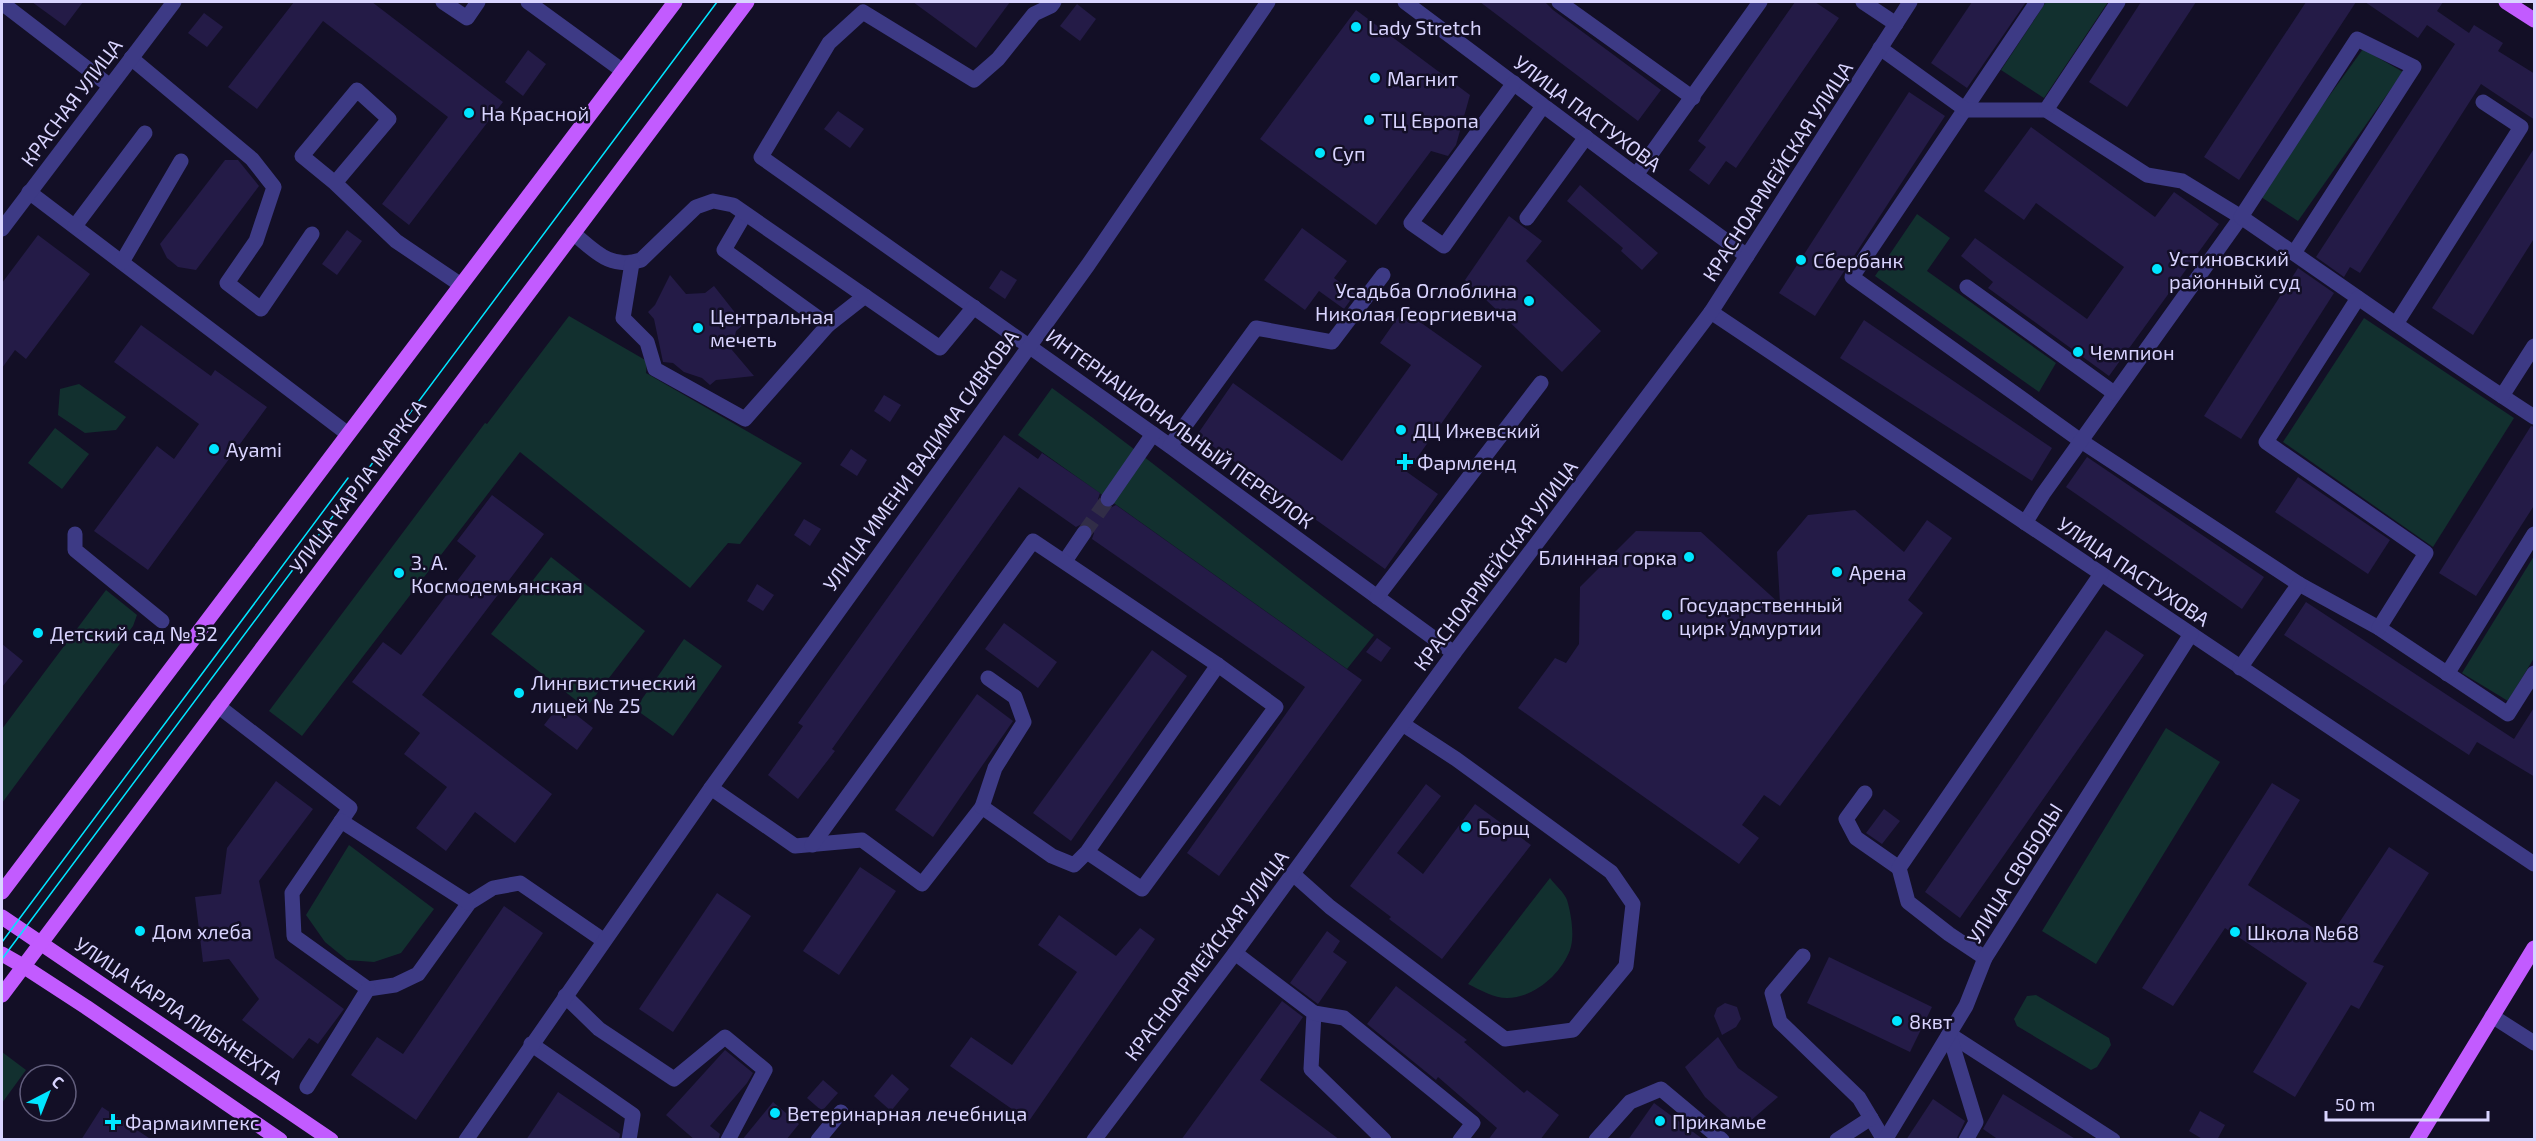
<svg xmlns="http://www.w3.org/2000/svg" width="2536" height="1141" font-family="'Exo 2',sans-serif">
<rect width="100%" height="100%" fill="#130f26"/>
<g fill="#12302f">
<polygon points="2046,2 2108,2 2044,98 2001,70"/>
<polygon points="2363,49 2403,72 2298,221 2258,195"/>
<polygon points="1917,214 1950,238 1927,271 2056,363 2039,392 1875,276"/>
<polygon points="569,316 647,361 646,373 802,463 740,544 728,543 690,588 520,452 302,736 269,711 485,423 487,424"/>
<polygon points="2364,318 2514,418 2433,547 2283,442"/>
<polygon points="79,384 126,417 116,430 85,433 58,415 60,389"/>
<path d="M 1052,388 C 1162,467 1265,554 1374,635 L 1347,669 L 1018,435 Z"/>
<polygon points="55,428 89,454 62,489 28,463"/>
<polygon points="2534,556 2534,658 2508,701 2462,673"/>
<polygon points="551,557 645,631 586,708 491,634"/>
<polygon points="106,590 137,615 133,626 2,803 2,729"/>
<polygon points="684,639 722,666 673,736 635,709"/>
<polygon points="2166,728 2220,762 2096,964 2042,931"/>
<polygon points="349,845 434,909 401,953 374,962 347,960 325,942 306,915"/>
<path d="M 1550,878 C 1555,885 1564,892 1567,900 C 1571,913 1575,936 1570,950 C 1561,974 1534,998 1507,998 C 1494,998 1480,990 1468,984 Z"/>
<polygon points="2036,995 2109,1038 2111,1045 2097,1067 2091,1070 2017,1026 2014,1019 2027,996"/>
<polygon points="2,1052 26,1070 2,1103"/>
</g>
<g fill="#241b47">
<polygon points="32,2 83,2 65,26"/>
<polygon points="294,2 372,2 503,102 409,225 382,204 448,117 323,21 257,109 228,87"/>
<polygon points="913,2 1010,2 976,48"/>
<polygon points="1480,2 1545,2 1553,10 1661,90 1638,121"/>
<polygon points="1795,2 1815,2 1839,18 1736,168 1726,161 1709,185 1689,170 1706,147 1698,141"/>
<polygon points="1972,2 2026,2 1967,88 1931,63"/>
<polygon points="2141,2 2196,2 2127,107 2089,82"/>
<polygon points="2306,2 2356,2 2239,180 2204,157"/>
<polygon points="2365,2 2443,2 2437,11 2469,33 2474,25 2503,43 2498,51 2535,74 2535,120 2481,84 2360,273 2350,267 2344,277 2316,257 2455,44 2427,25 2418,38"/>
<polygon points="1077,4 1096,19 1080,41 1060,26"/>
<polygon points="1356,10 1470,95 1456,145 1448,156 1431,151 1376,225 1260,139"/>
<polygon points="204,13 223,27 207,47 188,33"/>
<polygon points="528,50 546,64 523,96 505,82"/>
<polygon points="1909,92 1945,116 1815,316 1779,293"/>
<polygon points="838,111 864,129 850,148 824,129"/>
<polygon points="2031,127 2155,217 2174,192 2219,224 2109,376 1988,288 1993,282 1961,256 1975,238 2087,319 2124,267 2036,203 2024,220 1984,191"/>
<polygon points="2535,147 2535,237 2473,335 2432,308"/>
<polygon points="225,160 238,160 259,186 196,270 178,267 167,258 160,244"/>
<polygon points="1580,185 1658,253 1642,270 1621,251 1623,248 1567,201"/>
<polygon points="1509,216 1542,241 1526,261 1601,331 1562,372 1465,280"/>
<polygon points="1302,228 1347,261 1334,278 1355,294 1344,309 1319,291 1305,310 1264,280"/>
<polygon points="347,230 362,241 337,275 322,264"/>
<polygon points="38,235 90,274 26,359 15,350 2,368 2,283"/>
<polygon points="2298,268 2334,293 2241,439 2204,416"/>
<polygon points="1001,270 1017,280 1005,299 989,288"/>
<polygon points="670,275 686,294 705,293 714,286 744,324 736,331 732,350 754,376 716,380 710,385 702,378 684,372 673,363 663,362 654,319 648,312 655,305"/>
<polygon points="1403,310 1482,366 1407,472 1438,494 1385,569 1197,435 1233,383 1342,461 1411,365 1380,343"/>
<polygon points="1864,320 2052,448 2032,481 1840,358"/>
<polygon points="141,325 211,376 215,370 267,407 148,570 94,531 157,446 174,459 199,424 114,362"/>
<polygon points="884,395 901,405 890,422 874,411"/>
<polygon points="2531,426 2535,427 2535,504 2476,596 2439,573"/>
<polygon points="1004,435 1038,459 1042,453 1100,493 1098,499 1102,507 1108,509 1116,505 1362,680 1219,876 1187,853 1305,687 1092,539 1094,533 1090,525 1084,523 1076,527 1019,487 832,749 835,751 798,799 768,775 803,726 798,723"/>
<polygon points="851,449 867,460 857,476 840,465"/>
<polygon points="2087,457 2264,577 2242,609 2066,487"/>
<polygon points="2298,477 2390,540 2368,574 2275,512"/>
<polygon points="492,495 544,534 422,695 552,794 515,843 475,812 446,851 416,828 447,787 404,754 420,733 352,682 383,642 401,655 476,556 457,541"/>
<polygon points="1855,510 1904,552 1927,520 1952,538 1908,600 1923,613 1780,806 1764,795 1742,825 1759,838 1739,864 1518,708 1555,658 1566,663 1579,644 1580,587 1636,531 1701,532 1780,604 1777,552 1808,515"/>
<polygon points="804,519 821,529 810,546 794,535"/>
<polygon points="757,584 774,595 763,611 747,601"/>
<polygon points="2306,602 2514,739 2535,706 2535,777 2477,742 2469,755 2284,635"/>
<polygon points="1004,623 1057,662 1038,688 985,649"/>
<polygon points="2106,630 2144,655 1960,918 1925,892"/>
<polygon points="1377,638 1391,648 1381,662 1366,652"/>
<polygon points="2,644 23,661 2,687"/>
<polygon points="1152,650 1187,676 1071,841 1033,813"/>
<polygon points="977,694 1013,721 933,837 895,810"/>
<polygon points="561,703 593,728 577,750 544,725"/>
<polygon points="276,781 313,809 259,881 275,958 344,1009 318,1044 309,1038 293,1059 242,1020 259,999 229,959 203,962 195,897 221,894 227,848"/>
<polygon points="2272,783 2300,800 2248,885 2329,938 2389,847 2429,873 2373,962 2384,966 2359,1009 2351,1005 2295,1097 2253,1072 2307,983 2225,928 2173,1006 2142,988"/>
<polygon points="1426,784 1441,796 1397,853 1423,874 1475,804 1531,845 1442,959 1389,919 1391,917 1350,886"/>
<polygon points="1884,809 1900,821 1882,844 1866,833"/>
<polygon points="860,867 896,891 839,975 803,951"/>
<polygon points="717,893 751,916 673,1032 639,1009"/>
<polygon points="504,906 543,933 416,1120 351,1075 377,1037 403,1054"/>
<polygon points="1059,915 1116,956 1140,928 1155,939 1029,1121 950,1066 971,1037 1012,1065 1077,972 1038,945"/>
<polygon points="1327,931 1340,941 1333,952 1347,962 1318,1004 1290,983"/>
<polygon points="1829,957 1932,1007 1910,1052 1807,1003"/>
<polygon points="1396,986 1467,1040 1464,1042 1524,1093 1527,1090 1559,1115 1540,1140 1488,1140 1497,1128 1438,1077 1436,1080 1367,1024"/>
<polygon points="1282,1001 1303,1017 1260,1080 1340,1140 1181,1140"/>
<polygon points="1725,1003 1737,1007 1741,1019 1736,1027 1722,1035 1714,1016 1717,1008"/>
<polygon points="1718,1037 1738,1068 1778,1097 1741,1129 1705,1097 1685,1067"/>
<polygon points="725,1050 753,1073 747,1083 710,1126 720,1134 718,1140 695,1140 666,1115"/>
<polygon points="892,1074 909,1089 891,1111 874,1096"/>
<polygon points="823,1080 838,1093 822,1111 807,1098"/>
<polygon points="558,1092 620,1134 619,1140 526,1140"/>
<polygon points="2003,1094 2077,1140 1999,1140 1983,1129"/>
<polygon points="1933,1099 1965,1121 1956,1140 1906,1140"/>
<polygon points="773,1102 799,1124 786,1140 742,1140"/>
<polygon points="1654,1103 1704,1140 1628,1140"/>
<polygon points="102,1107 152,1140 81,1140"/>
<polygon points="2200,1111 2225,1125 2217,1140 2204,1140 2189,1131"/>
</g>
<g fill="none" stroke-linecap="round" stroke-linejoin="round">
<polyline stroke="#312d47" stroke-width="15" stroke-dasharray="15 8" stroke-linecap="butt" points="1084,533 1108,499"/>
<g stroke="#3d3a85" stroke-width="15">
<polyline points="443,2 467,18 478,2"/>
<polyline points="528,2 623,71"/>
<polyline points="1054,2 1051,6 1034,14 998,59 974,80 863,12 829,43 761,157 1170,446 1454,653"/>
<polyline points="1405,2 1636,175 1747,256"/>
<polyline points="1559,2 1693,98"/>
<polyline points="1863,2 1896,24"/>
<polyline points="2037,2 1852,277 2081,441 2299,584 2379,628 2508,714 2534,673"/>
<polyline points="2,3 110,86"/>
<polyline points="1880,48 1966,110 2046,110 2147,175 2182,181 2241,217 2043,494 2025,523"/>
<polyline points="131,58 252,159 274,187 256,241 227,283 261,309 312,234"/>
<polyline points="1514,83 1411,223 1444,246 1543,106"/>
<polyline points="2046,110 2118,2"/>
<polyline points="1636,175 1760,2"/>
<polyline points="335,183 302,156 357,90 389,119 335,183 396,241 461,285"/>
<polyline points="29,192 348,434"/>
<polyline points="745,214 724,250 828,325 865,296"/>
<polyline points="1527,218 1586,137"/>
<polyline points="75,226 145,133"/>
<polyline points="2,229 174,2"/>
<path d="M 573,233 C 595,251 610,270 641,260 L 696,207 L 713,201 L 733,205 L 940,348 L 974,307"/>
<path d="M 2294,253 L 2414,67 L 2357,39 L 2241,217 C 2339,284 2435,353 2534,417"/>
<polyline points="122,262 181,161"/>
<polyline points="632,263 623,318 647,342 655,369 745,419 828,325"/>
<polyline points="1967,287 2114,393"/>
<polyline points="2358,298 2266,442 2426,553 2379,628"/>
<polyline points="1711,312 2534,864"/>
<polyline points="2396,324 2521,127 2483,102"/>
<polyline points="2502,396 2534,346"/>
<polyline points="1170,446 1256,328 1332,342 1383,275"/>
<polyline points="1108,499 1153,434"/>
<polyline points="75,534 75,550 162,621"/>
<polyline points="1065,561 1084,533"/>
<polyline points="1377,597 1541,383"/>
<polyline points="2240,668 2299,584"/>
<polyline points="2447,674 2534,534"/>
<polyline points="218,706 350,808 292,893 294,936 368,989 395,985 418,974 469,903 493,888 520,883 603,940"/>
<polyline points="711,788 795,846 862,840 922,884 982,807 1052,856 1074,865 1087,852 1218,665 1276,707 1142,889 1087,852"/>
<polyline points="1865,793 1846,819 1856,838 1899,868"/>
<polyline points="982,807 995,768 1024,722 1015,697 988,678"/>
<polyline points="341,821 469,903"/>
<polyline points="812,845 1033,541 1218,665"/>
<polyline points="1293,874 1330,907 1505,1039 1573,1030 1626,966 1633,904 1611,872 1456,759 1404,725"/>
<polyline points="1235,953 1314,1013 1311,1069 1384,1140"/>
<polyline points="1803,956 1772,993 1780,1022 1859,1098 1884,1140"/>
<polyline points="1985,958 1949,934 1908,902 1899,868 2101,574"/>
<polyline points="565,996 599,1029 674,1079 725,1037 765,1070 728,1140"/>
<polyline points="1314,1013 1344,1018 1473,1123 1460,1140"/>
<polyline points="2492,1016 2534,1043"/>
<polyline points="1949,1034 2113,1140"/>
<polyline points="1949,1034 1976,1122 1966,1140"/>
<polyline points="531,1044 633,1115 629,1140"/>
<polyline points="307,1087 368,989"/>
<polyline points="466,1140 711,788 1088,265 1268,2"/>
<polyline points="818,1140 841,1112"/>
<polyline points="1094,1140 1235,953 1454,653 1711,312 1910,2"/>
<polyline points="1596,1140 1630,1102 1661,1089 1722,1140"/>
<polyline points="1837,1140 1871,1118"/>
<polyline points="1885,1140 1966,1006 1985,958 2191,634"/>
</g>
<g stroke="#c25bff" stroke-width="15">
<polyline points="2506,2 2534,20"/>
<polyline points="2,892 675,2"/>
<polyline points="2,917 331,1140"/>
<polyline points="2,954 23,966 86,1007 280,1140"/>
<polyline points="2,995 747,2"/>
<polyline points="2417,1140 2534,948"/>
</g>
<g stroke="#00e5ff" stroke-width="1.5">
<polyline points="2533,2 2534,2"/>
<polyline points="2,942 348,478"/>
<polyline points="2,959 717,2"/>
</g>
</g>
<g fill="#00e5ff" stroke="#130f26" stroke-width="2">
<circle cx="1356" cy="27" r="6"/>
<circle cx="1375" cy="78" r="6"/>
<circle cx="469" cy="113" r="6"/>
<circle cx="1369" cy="120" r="6"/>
<circle cx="1320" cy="153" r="6"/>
<circle cx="1801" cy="260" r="6"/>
<circle cx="2157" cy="269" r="6"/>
<circle cx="1529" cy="301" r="6"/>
<circle cx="698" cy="328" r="6"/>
<circle cx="2078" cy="352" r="6"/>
<circle cx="1401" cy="430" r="6"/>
<circle cx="214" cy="449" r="6"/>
<path d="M1402 453h6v6h6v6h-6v6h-6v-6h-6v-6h6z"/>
<circle cx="1689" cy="557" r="6"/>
<circle cx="1837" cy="572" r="6"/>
<circle cx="399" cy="573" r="6"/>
<circle cx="1667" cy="615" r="6"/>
<circle cx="38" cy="633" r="6"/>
<circle cx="519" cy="693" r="6"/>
<circle cx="1466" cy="827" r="6"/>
<circle cx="140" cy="931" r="6"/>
<circle cx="2235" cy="932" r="6"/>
<circle cx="1897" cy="1021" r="6"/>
<circle cx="775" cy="1113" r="6"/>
<circle cx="1660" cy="1121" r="6"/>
<path d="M110 1113h6v6h6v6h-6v6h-6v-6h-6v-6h6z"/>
</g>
<g text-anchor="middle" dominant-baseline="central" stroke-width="5" stroke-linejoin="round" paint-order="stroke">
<g font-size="20" fill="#d9d4ff" stroke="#130f26" text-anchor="start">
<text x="1368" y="27">Lady Stretch</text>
<text x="1387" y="78">Магнит</text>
<text x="481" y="113">На Красной</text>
<text x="1381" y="120">ТЦ Европа</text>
<text x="1332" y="153">Суп</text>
<text x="2169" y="258">Устиновский<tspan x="2169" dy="23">районный суд</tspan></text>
<text x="1813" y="260">Сбербанк</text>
<text x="1517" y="290" text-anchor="end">Усадьба Оглоблина<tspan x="1517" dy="23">Николая Георгиевича</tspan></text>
<text x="710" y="316">Центральная<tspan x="710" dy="23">мечеть</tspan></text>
<text x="2090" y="352">Чемпион</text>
<text x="1413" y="430">ДЦ Ижевский</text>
<text x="226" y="449">Ayami</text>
<text x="1417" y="462">Фармленд</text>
<text x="1677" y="557" text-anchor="end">Блинная горка</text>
<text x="411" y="562">З. А.<tspan x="411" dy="23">Космодемьянская</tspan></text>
<text x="1849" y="572">Арена</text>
<text x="1679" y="604">Государственный<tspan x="1679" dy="23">цирк Удмуртии</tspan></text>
<text x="50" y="633">Детский сад № 32</text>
<text x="531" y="682">Лингвистический<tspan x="531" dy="23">лицей № 25</tspan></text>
<text x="1478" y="827">Борщ</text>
<text x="152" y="931">Дом хлеба</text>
<text x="2247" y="932">Школа №68</text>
<text x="1909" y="1021">8квт</text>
<text x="787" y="1113">Ветеринарная лечебница</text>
<text x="1672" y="1121">Прикамье</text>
<text x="125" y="1122">Фармаимпекс</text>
</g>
<g font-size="20" fill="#d9d4ff" stroke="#130f26">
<text transform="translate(71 102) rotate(-53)">КРАСНАЯ УЛИЦА</text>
<text transform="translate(1588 113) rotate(37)">УЛИЦА ПАСТУХОВА</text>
<text transform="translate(1777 171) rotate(-57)">КРАСНОАРМЕЙСКАЯ УЛИЦА</text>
<text transform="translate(1180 428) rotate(36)">ИНТЕРНАЦИОНАЛЬНЫЙ ПЕРЕУЛОК</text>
<text transform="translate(920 460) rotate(-54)">УЛИЦА ИМЕНИ ВАДИМА СИВКОВА</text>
<text transform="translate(357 486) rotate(-53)">УЛИЦА КАРЛА МАРКСА</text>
<text transform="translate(1495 565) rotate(-53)">КРАСНОАРМЕЙСКАЯ УЛИЦА</text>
<text transform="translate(2134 571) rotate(34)">УЛИЦА ПАСТУХОВА</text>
<text transform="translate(2014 873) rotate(-58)">УЛИЦА СВОБОДЫ</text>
<text transform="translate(1206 955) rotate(-53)">КРАСНОАРМЕЙСКАЯ УЛИЦА</text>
<text transform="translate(179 1010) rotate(34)">УЛИЦА КАРЛА ЛИБКНЕХТА</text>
</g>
</g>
<rect width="2536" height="1141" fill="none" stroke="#d9d4ff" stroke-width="6"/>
<g transform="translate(48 1093) rotate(42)"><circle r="28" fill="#130f26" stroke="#625e7d" stroke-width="1.5"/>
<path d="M0-4.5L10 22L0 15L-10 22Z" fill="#00e5ff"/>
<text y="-9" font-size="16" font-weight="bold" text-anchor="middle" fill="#d9d4ff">С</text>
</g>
<path d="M2326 1111v9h162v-9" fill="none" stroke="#d9d4ff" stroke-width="3"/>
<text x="2335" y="1111" font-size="18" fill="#d9d4ff" stroke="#130f26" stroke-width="4.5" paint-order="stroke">50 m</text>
</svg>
